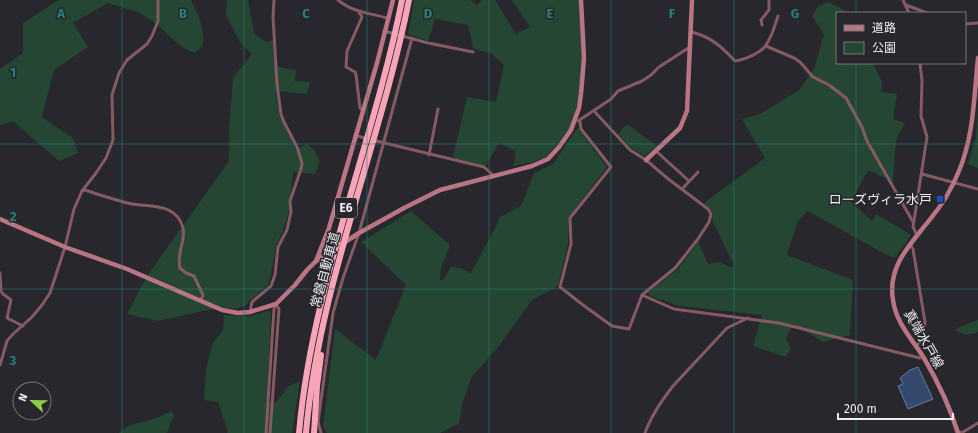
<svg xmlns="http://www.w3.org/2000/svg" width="978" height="433" font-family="'Fira Sans','Noto Sans JP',sans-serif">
<rect width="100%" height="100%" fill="#27272d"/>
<g fill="#254632">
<path d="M 59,0 L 191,0 C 196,10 208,35 202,46 C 200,48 197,51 195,53 L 189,51 L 178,44 L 158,25 L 140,13 L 108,3 L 73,23 L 88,47 L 54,70 L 42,117 L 73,138 L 78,153 L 59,161 L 13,121 L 0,125 L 0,69 L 23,53 L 23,23 Z"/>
<path d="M 227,0 L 248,0 L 254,33 L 266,42 L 273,40 L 274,60 L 279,67 L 296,70 L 295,81 L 310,82 L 307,94 L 276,91 C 278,116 285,128 297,149 L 307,144 L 314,150 L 320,161 L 315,174 L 293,172 L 289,211 L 283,231 L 276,246 L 269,284 L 249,301 L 247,305 L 236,309 L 221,307 L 158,321 L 127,314 L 147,276 L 229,161 L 229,129 L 233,78 L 252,54 L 240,42 L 226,16 Z"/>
<polygon points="414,0 470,0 477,5 482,0 495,0 516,34 530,27 512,0 579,0 582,58 580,94 573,120 569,129 557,145 546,157 530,163 513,166 516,152 499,143 485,167 465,163 453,157 467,97 496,102 504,65 492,54 473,48 468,25 435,19 428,41 408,34"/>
<polygon points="829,2 849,13 837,13 837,63 873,63 882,82 881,92 897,94 893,119 905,123 896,140 893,182 868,170 851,202 872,221 876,214 911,235 895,258 883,253 808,211 798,221 787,255 853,280 850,335 823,342 793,324 786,338 791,349 785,357 753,346 762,315 679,306 650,296 648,293 677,270 698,242 708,264 720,262 732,268 733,263 712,220 713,213 704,203 765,158 742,119 762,113 799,90 814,69 824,34 812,16 818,6"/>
<polygon points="978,109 978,168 968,164 976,136"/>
<polygon points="627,124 657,146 645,156 631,148 618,134"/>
<path d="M 578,128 L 607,167 L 569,217 L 568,244 L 558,286 L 532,300 L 499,346 L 471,378 L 462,404 L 459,424 L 440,433 L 327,433 L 323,426 L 335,329 L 376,360 L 406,285 L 361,242 L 411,211 L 450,245 L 441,269 L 440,280 L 443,280 L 451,267 L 461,268 L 471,273 C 480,254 492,237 500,217 L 521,206 L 534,173 L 553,164 L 574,133 Z"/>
<polygon points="271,310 267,403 275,403 289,386 300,381 292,433 227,433 228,432 218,402 204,400 206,369 213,343 223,330 224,315 251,316"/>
<path d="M 978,320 L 978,332 C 969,335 963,336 956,330 L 959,327 Z"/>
<path d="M 171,411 L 174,415 L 168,430 L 166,433 L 119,433 C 128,423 145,422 157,418 C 162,416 167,413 171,411 Z"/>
</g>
<polygon fill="#33496e" stroke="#6b7a95" points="918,367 933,399 908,409 898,386 903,384 900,378 910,370"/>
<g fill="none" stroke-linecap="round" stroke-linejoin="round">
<g stroke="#855a63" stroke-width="3">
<path d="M 338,0 C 352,12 370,13 387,18"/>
<polyline points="903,0 909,13"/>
<polyline points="906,5 927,13"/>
<polyline points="359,12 362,17 347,51 346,67 355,72 356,75 360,108 363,110"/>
<polyline points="965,24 978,23"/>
<polyline points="762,25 761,20 769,10 769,0"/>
<polyline points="384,31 428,43 473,52"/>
<path d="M 691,32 C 710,36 722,47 735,61 C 744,60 761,53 766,45 C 772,37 775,25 778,16"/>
<polyline points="766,46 794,58 800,62 813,77 829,85 846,98 862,127 867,141 913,222"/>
<polyline points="578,121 611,99 618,91 642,81 651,75 659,67 690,47"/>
<polyline points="580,122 581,129 611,167 570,218 571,244 560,287 583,305 612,326 629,329 642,295 675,268 698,239 709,222 711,214 708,209 667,178 646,160 630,150 594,111"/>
<polyline points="355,135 367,139"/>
<polyline points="372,140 484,167 493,175"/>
<polyline points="656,151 689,181"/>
<polyline points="429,155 438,109"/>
<polyline points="922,174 978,189"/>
<polyline points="682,189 698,172"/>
<path d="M 82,191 L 85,190 C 99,195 113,199 127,203 C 146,208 176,201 183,228 C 186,241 176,254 180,268 L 186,273 L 194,276 L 203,295 L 201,300"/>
<polyline points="917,235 913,227 927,137 921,116 922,81 920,63"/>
<polyline points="910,244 913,249 925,322 923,339 916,346"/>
<polyline points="0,273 1,291 3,294 11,300 7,318 23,326"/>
<polyline points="642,295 674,309 779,323 920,358"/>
<polyline points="250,312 252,302 271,286 275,275 278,247 287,230 291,212 290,201 301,169 302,163 297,147 284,122 281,114 277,84 273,17 274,0"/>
<polyline points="0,365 7,341 13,334 32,317 42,305 50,293 65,247 74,209 82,191 96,173 106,158 113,140 112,95 119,73 127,60 147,44 152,36 158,21 158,0"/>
<polyline points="266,433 274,309 276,304"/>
<polyline points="270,433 279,309 276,304"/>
<polyline points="321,433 318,422 333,313 343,278 359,233 412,38"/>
<path d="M 645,433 C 651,416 662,400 673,386 L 727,328 L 748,318"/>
<polyline points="958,433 963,432 978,423"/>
</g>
<g stroke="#b97584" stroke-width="4.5">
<polyline points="646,160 680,128 687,111 692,0"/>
<polyline points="0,219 65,247 127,269 222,310 238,313 250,312 276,304 295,285 307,270 316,261 359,233 404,208 440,190 532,166 548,159 559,147 571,130 579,108 581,94 584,58 581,0"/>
<polyline points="316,261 329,228 377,63 393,0"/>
<path d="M 958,433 C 950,407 938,382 924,358 C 912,339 896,323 893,300 C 887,265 912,243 931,218 C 943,204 952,188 959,171 C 974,135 974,96 978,58"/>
</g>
<g stroke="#faa5b7" stroke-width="6">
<path d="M 299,433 C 312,284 373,146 402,0"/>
<path d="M 306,433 C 319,284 380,146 409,0"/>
<polyline points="314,433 317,386 321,355"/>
</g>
</g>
<path fill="none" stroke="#25827b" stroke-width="1" stroke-opacity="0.55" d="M 122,0 L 122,433M 244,0 L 244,433M 367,0 L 367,433M 489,0 L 489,433M 611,0 L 611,433M 734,0 L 734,433M 856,0 L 856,13M 856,63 L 856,433M 0,144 L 978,144M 0,289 L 978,289"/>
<rect fill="#1a4fb4" stroke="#27272d" stroke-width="1.5" x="936" y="195" width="8" height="8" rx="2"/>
<g text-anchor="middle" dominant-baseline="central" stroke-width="3" stroke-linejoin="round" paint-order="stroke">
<rect fill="#27272d" stroke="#b2b1b6" stroke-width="1" x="335" y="198" width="22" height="20" rx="3"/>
<g font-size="12" font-weight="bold" fill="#edecf0">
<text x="346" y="208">E6</text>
</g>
<g font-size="13" fill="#edecf0" stroke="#27272d" text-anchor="end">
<text x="932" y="199">ローズヴィラ水戸</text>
</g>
<g font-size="13" fill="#edecf0" stroke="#27272d">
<text transform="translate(325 270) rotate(-75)">常磐自動車道</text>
<text transform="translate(924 339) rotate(60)">真端水戸線</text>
</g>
</g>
<g font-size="13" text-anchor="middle" font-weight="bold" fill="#25827b" stroke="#27272d" stroke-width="3" stroke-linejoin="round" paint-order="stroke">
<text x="61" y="18">A</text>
<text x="183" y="18">B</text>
<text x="306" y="18">C</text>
<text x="428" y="18">D</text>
<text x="550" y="18">E</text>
<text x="672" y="18">F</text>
<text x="795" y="18">G</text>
<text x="13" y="77">1</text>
<text x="13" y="221">2</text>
<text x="13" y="365">3</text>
</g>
<rect x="836" y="12" width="130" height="52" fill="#27272d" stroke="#76767b"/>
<rect x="844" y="25" width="20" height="6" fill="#b97584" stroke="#76767b"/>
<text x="872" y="32" font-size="12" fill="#edecf0">道路</text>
<rect x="844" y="42" width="20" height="12" fill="#254632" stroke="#76767b"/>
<text x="872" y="52" font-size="12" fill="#edecf0">公園</text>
<g transform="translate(32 401) rotate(292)"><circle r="19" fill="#27272d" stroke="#76767b"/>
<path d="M0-3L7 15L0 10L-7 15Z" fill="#8ece43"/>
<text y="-6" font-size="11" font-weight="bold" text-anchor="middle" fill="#edecf0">N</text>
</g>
<path d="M838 413v6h115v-6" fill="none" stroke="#edecf0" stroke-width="2"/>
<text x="844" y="413" font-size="12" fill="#edecf0" stroke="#27272d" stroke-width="3" paint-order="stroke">200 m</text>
</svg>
